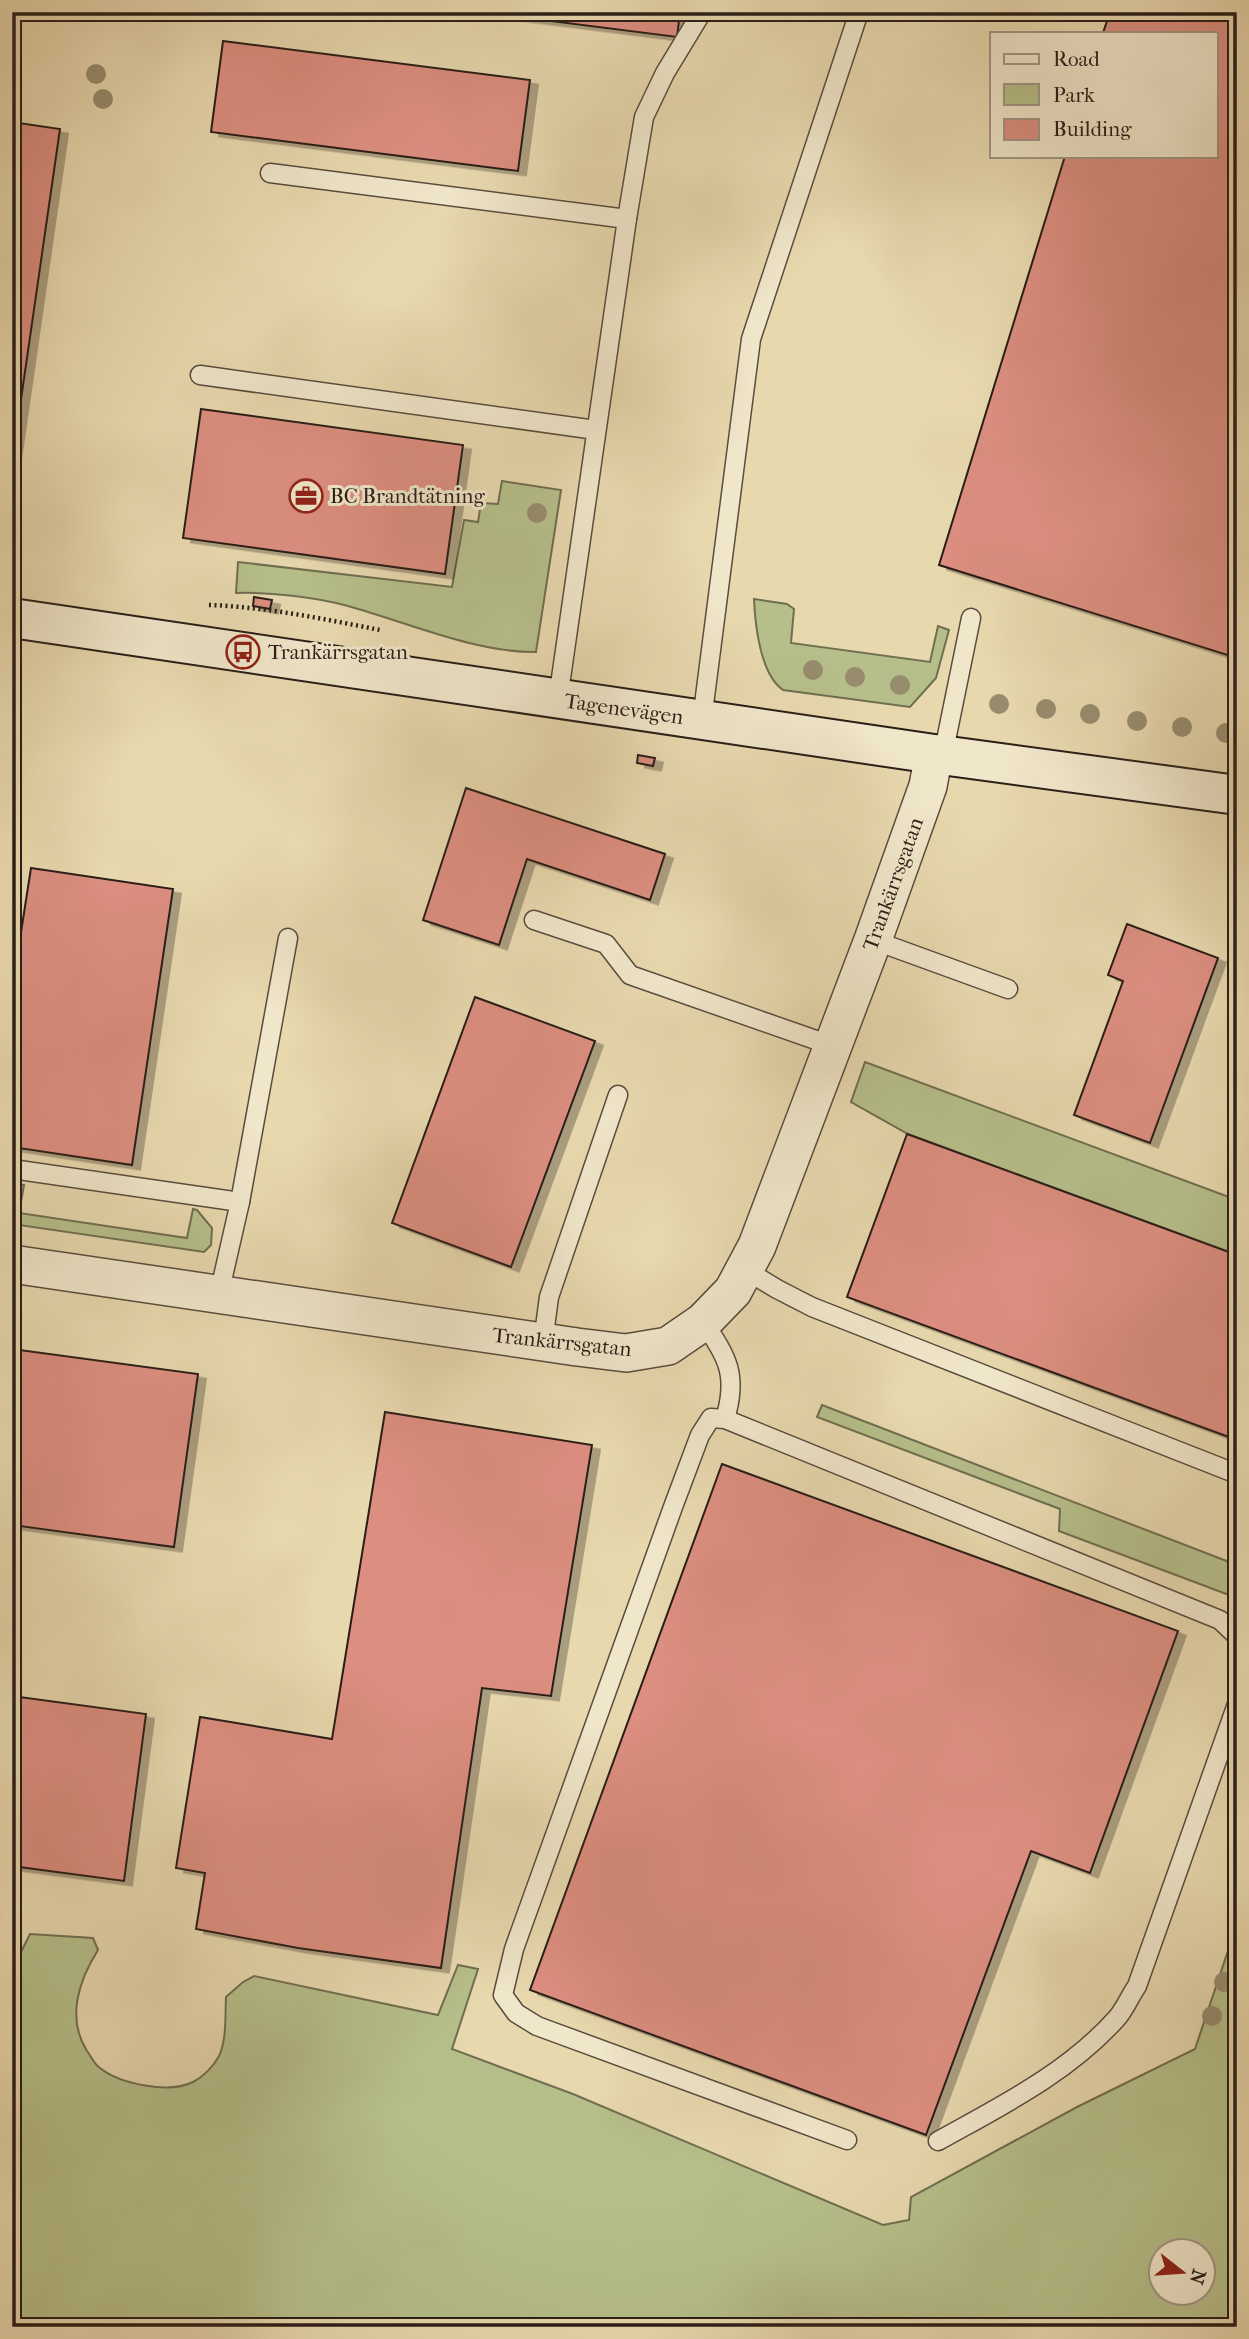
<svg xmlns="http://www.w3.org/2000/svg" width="1249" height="2339" font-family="'IM FELL French Canon',serif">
<defs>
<filter id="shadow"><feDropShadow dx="8" dy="4.5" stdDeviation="0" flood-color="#0004"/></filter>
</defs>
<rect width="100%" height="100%" fill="#e8d8ae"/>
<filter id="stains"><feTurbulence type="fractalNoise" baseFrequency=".00286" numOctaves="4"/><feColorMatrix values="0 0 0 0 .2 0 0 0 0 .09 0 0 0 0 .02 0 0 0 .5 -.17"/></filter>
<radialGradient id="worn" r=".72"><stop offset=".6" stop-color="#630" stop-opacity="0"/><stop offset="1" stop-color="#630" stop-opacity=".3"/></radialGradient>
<g fill="#b6bf8a" stroke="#706e51" stroke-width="2" fill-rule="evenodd">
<path d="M 502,481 L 561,490 L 536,652 C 476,653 406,622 348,606 C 315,597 270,592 236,593 L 238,562 L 452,587 L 464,520 L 478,522 L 481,503 L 498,504 Z"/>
<path d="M 754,599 L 787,604 L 794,609 L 791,643 L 930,662 L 938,626 L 949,630 L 936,678 L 910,707 L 783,690 C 760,674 755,624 754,599 Z"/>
<polygon points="865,1062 1237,1200 1237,1255 908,1134 851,1102"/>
<polygon points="12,1183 24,1185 19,1213 187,1238 193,1209 197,1210 212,1228 211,1245 204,1252 12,1224"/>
<polygon points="822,1405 1237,1565 1237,1598 1059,1531 1060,1509 817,1417"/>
<path d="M 1237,1924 L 1237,2327 L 12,2327 L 12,1959 L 17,1960 L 30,1934 L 93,1938 L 98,1950 C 79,1980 66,2018 87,2051 C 91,2056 94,2064 100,2068 C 120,2084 169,2094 193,2082 C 203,2077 214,2066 219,2056 C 227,2039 225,2015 226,1997 L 243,1982 L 254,1976 L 438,2015 L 458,1965 L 478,1969 L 452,2049 L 573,2094 L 883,2225 L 909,2220 L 911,2197 L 1077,2107 L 1195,2049 ZM 1162,2252 L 1204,2252 L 1204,2294 L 1162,2294 Z"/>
</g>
<g fill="#dc8e80" stroke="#2a1e18" stroke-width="2" filter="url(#shadow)">
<polygon points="504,12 680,12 677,37 503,15"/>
<polygon points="1110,12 1237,12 1237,658 939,565 1065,156 1216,156 1216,33 1103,33"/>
<polygon points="223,41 530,80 518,171 211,132"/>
<polygon points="12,122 60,129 12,462"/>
<polygon points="201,409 463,445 445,574 183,538"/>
<polygon points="254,597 272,600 270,609 253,606"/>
<polygon points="638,755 655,758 653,766 637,763"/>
<polygon points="466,788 665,854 650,900 527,859 499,945 423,920"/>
<polygon points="31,868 173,889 132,1165 12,1147 12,990"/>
<polygon points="1127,924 1218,958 1150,1143 1074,1115 1123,981 1108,975"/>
<polygon points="475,997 595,1041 511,1267 392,1223"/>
<polygon points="907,1134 1237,1255 1237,1440 847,1297"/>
<polygon points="12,1349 198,1374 174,1547 12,1525"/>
<polygon points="385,1412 592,1445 551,1696 482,1688 441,1968 298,1948 196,1929 205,1873 176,1868 200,1717 332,1739"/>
<polygon points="722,1464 1178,1631 1090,1873 1031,1851 926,2135 530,1990"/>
<polygon points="12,1696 146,1714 124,1881 12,1866"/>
</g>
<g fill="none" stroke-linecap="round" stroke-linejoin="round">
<defs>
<g id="lane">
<polyline points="270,173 627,219"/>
<polyline points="200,375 596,430"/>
<polyline points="558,699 627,219 644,117 665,73 702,12"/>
<polyline points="702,720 751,339 859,12"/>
<polyline points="943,755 971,618"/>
<polyline points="534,920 606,944 630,975 833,1046"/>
<polyline points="873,940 1008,989"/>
<polyline points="12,1169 240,1202 219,1294"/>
<polyline points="240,1202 288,938"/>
<polyline points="744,1269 777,1289 812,1307 1237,1474"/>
<path d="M 703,1322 C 728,1357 738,1376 725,1419"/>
<polyline points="543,1342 549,1297 618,1095"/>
<polyline points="847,2140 537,2026 516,2013 503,1995 514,1949 673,1507 700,1435 711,1418 725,1419 1220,1620 1237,1636"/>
<path d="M 938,2141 C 1001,2106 1068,2073 1117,2018 C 1125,2009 1130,1996 1137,1986 L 1237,1704"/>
</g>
<polyline id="street" points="12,1264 577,1347 626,1353 668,1346 703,1322 733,1291 757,1246 873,940 928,786 934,754"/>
<polyline id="secondary" points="12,618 934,754 1237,795"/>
</defs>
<use href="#lane" stroke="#5a4c3e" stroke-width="21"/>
<use href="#street" stroke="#5a4c3e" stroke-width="40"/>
<use href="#secondary" stroke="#2a1e18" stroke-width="42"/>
<path stroke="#2a1e18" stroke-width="4.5" stroke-dasharray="2 3.5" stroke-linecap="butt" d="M 209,605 C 267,607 324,619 380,630"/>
<use href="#lane" stroke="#f0e6ca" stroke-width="18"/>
<use href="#street" stroke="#f0e6ca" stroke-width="37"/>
<use href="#secondary" stroke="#f0e6ca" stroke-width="38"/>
</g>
<g fill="#978c6e">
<circle cx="96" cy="74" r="10"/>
<circle cx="103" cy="99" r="10"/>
<circle cx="537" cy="513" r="10"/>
<circle cx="813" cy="670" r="10"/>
<circle cx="855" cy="677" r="10"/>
<circle cx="900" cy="685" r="10"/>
<circle cx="999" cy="704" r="10"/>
<circle cx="1046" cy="709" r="10"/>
<circle cx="1090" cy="714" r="10"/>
<circle cx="1137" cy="721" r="10"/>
<circle cx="1182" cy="727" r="10"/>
<circle cx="1226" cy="733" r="10"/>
<circle cx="1224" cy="1982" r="10"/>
<circle cx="1212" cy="2016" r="10"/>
</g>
<defs>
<symbol id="office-ring" viewBox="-11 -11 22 22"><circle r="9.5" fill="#f0e6ca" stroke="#8f2418" stroke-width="1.5"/><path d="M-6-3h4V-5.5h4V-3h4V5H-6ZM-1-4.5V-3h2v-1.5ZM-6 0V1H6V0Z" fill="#8f2418"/></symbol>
<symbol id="bus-ring" viewBox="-11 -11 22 22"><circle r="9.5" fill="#f0e6ca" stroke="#8f2418" stroke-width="1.5"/><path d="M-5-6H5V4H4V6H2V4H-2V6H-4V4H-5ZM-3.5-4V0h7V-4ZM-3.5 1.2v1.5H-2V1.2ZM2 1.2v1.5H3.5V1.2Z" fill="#8f2418"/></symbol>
</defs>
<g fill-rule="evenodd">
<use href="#office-ring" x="287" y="477" width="38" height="38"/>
<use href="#bus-ring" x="224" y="633" width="38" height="38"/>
</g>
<g text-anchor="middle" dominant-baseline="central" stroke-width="6" stroke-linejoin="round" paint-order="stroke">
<g font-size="21" fill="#2a1e18" stroke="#f0e6ca" text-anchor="start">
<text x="330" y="496">BC Brandtätning</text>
<text x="268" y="652">Trankärrsgatan</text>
</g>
<g font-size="21" fill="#2a1e18" stroke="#f0e6ca">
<text transform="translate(624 709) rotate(8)">Tagenevägen</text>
<text transform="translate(893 884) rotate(-70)">Trankärrsgatan</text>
<text transform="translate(562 1342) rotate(6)">Trankärrsgatan</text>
</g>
</g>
<rect width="1249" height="2339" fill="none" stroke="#e8d8ae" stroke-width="42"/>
<rect x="14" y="14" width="1221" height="2311" fill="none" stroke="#2a1e18" stroke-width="3.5"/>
<rect x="21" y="21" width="1207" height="2297" fill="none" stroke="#2a1e18" stroke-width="2"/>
<rect x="990" y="32" width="228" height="126" fill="#f0e6ca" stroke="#a19683" stroke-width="2"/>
<rect x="1004" y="54" width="35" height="10" fill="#f0e6ca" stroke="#a19683" stroke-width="2"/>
<text x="1053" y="66" font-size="21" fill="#2a1e18">Road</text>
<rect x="1004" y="84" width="35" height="21" fill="#b6bf8a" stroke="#a19683" stroke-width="2"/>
<text x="1053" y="102" font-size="21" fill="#2a1e18">Park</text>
<rect x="1004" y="119" width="35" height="21" fill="#dc8e80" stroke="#a19683" stroke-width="2"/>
<text x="1053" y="136" font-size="21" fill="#2a1e18">Building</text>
<g transform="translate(1182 2272) rotate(107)"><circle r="33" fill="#f0e6ca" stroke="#a19683" stroke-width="2"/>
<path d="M0-5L12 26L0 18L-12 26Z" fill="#8f2418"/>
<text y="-10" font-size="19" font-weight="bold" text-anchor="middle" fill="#2a1e18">N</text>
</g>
<rect width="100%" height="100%" filter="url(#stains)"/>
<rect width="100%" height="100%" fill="url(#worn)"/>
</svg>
